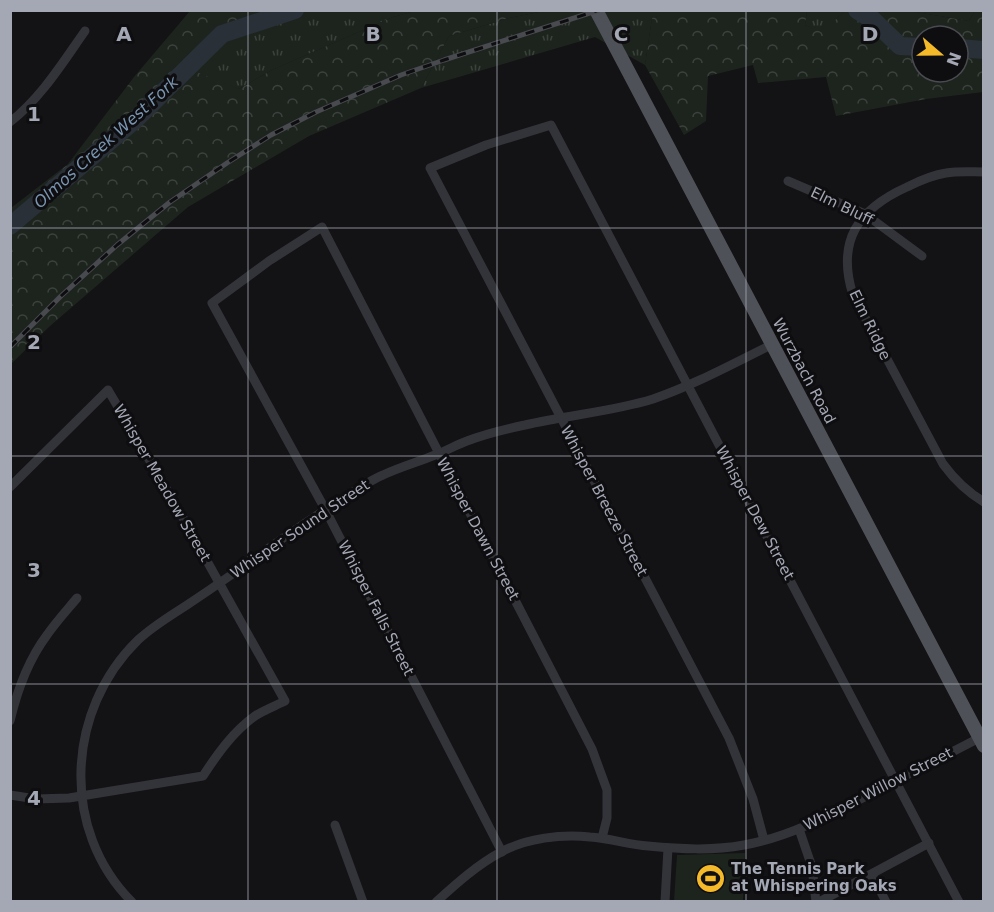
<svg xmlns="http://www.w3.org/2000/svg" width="994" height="912" font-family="'DejaVu Sans',sans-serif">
<defs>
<pattern id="grass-tufts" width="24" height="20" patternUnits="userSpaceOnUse" patternTransform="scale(1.5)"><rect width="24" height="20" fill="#1d241e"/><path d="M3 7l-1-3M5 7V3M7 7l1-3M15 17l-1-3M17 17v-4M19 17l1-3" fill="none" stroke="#3b413c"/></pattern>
<pattern id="forest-crowns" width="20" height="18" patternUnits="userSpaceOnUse" patternTransform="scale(1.5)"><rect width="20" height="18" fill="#1d241e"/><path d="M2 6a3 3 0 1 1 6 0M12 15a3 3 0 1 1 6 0" fill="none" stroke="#3b413c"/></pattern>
</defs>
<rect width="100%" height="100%" fill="#131214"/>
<g fill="url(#grass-tufts)">
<polygon points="276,11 415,11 393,17 272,70 239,89 193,72 204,55 234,36"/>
<polygon points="544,11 676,11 652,18 645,65 595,37 421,88 449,36 509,18"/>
<polygon points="807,11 846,11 838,17 824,34 805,25"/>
<polygon points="866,11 975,11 969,21 916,12 883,22"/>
</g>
<g fill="url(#forest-crowns)" fill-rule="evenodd">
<path d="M 676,10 L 807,11 L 805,25 L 824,33 L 838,17 L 846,11 L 866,11 L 883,22 L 892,14 L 916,12 L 969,21 L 975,11 L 983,11 L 983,92 L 926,99 L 836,116 L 826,77 L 758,83 L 753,65 L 708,76 L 706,121 L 684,135 L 645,65 L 652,18 ZM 922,36 L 958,36 L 958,72 L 922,72 Z"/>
<polygon points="190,11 276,11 234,36 205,55 194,71 239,89 272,70 393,17 415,11 544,11 509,18 449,36 421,88 309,136 188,207 50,326 11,364 11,208 68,164 134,77"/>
</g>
<polygon fill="#1d241e" points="745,853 743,901 674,901 677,855"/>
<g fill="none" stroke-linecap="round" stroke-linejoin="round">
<g stroke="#293038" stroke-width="18">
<polyline points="857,10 873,20 900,46 922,47"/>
<polyline points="958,48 984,50"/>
<polyline points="10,226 135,120 222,34 295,10"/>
</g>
<g stroke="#333439" stroke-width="9">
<path d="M 10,122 C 41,98 63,62 85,31"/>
<path d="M 984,172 C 971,172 958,171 946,173 C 932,175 919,181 907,187 C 858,209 836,241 853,295 L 943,464 C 954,479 967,492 984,502"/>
<polyline points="788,181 865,214 922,256"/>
<path d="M 10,487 L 108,390 L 173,500 L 285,701 C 275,706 264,710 255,716 C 233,732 218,753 203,776 L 69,798 L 36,799 L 10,795"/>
<path d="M 10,721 C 17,691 29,659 47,635 C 56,622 67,610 77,598"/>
<polyline points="335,825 363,902"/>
<polyline points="799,829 812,867 816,902"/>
<polyline points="764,840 753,799 729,738 430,168 486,145 551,125 959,902"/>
<polyline points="502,852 325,509 212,303 269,261 322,227 592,749 607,790 607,818 602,838"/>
<polyline points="872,874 886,902"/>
<path d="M 132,902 C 60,830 66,710 138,640 C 153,626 170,616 187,605 C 208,591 229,577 249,562 C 283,538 317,514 353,492 C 363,486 373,479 383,475 C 400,467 418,462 435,455 C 446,451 456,445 467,441 C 485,434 506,429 525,425 C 567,415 611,412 653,399 C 694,385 732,364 771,345"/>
<path d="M 436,902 C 457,883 477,865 501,852 C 527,838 561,834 590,837 C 610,838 629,845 648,846 C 680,849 712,851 744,845 C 794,836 837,811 882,788 C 914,771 947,755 979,738"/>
<polyline points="665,902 668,848"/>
<polyline points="819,902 929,843"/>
</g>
<polyline stroke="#4f5158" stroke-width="14" points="596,10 984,746"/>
<defs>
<polyline id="rail" points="10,347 61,296 117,245 170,202 227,163 271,135 316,112 401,75 444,60 599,10"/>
</defs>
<use href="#rail" stroke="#484a50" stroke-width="5"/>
<use href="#rail" stroke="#0e0d0f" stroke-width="3" stroke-dasharray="9" stroke-linecap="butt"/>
</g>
<path fill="none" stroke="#a4a8b5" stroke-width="1.5" stroke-opacity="0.55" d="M 248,10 L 248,902M 497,10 L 497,902M 746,10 L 746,902M 10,228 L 984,228M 10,456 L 984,456M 10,684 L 984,684"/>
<defs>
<symbol id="stadium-disc" viewBox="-11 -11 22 22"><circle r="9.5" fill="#f5ba29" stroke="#0e0d0f"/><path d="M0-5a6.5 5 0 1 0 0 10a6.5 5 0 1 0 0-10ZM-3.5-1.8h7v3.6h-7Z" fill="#111"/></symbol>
</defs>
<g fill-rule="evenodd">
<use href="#stadium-disc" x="694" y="862" width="33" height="33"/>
</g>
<g text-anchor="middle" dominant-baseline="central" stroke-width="6" stroke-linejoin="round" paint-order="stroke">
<g font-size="15" fill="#a4a8b5" stroke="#0e0d0f">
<text transform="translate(842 206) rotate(26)">Elm Bluff</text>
<text transform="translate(870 325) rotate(64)">Elm Ridge</text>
<text transform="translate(804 371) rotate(62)">Wurzbach Road</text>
<text transform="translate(162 483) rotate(60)">Whisper Meadow Street</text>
<text transform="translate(604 501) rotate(62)">Whisper Breeze Street</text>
<text transform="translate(755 513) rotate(62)">Whisper Dew Street</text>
<text transform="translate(300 529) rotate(-34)">Whisper Sound Street</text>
<text transform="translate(478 529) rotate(62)">Whisper Dawn Street</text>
<text transform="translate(376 608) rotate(63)">Whisper Falls Street</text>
<text transform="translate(878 789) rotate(-27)">Whisper Willow Street</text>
</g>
<g font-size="15" font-weight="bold" fill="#a4a8b5" stroke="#0e0d0f" text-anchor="start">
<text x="731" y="869">The Tennis Park<tspan x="731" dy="17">at Whispering Oaks</tspan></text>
</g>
<g font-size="16" font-style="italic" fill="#7995b1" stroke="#0e0d0f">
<text transform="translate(106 142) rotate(-42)">Olmos Creek West Fork</text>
</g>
</g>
<g font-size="20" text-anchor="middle" font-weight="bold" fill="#a4a8b5" stroke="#0e0d0f" stroke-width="6" stroke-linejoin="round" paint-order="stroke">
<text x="124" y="41">A</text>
<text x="373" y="41">B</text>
<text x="621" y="41">C</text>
<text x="870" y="41">D</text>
<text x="34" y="121">1</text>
<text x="34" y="349">2</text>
<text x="34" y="577">3</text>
<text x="34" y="805">4</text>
</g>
<rect width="994" height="912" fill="none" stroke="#a4a8b5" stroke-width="24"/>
<g transform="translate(940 54) rotate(110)"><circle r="28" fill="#0e0d0f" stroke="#4a4b51" stroke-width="1.5"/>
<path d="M0-4.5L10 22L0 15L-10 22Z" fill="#f5ba29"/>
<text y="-9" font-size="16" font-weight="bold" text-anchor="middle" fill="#a4a8b5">N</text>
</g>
</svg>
